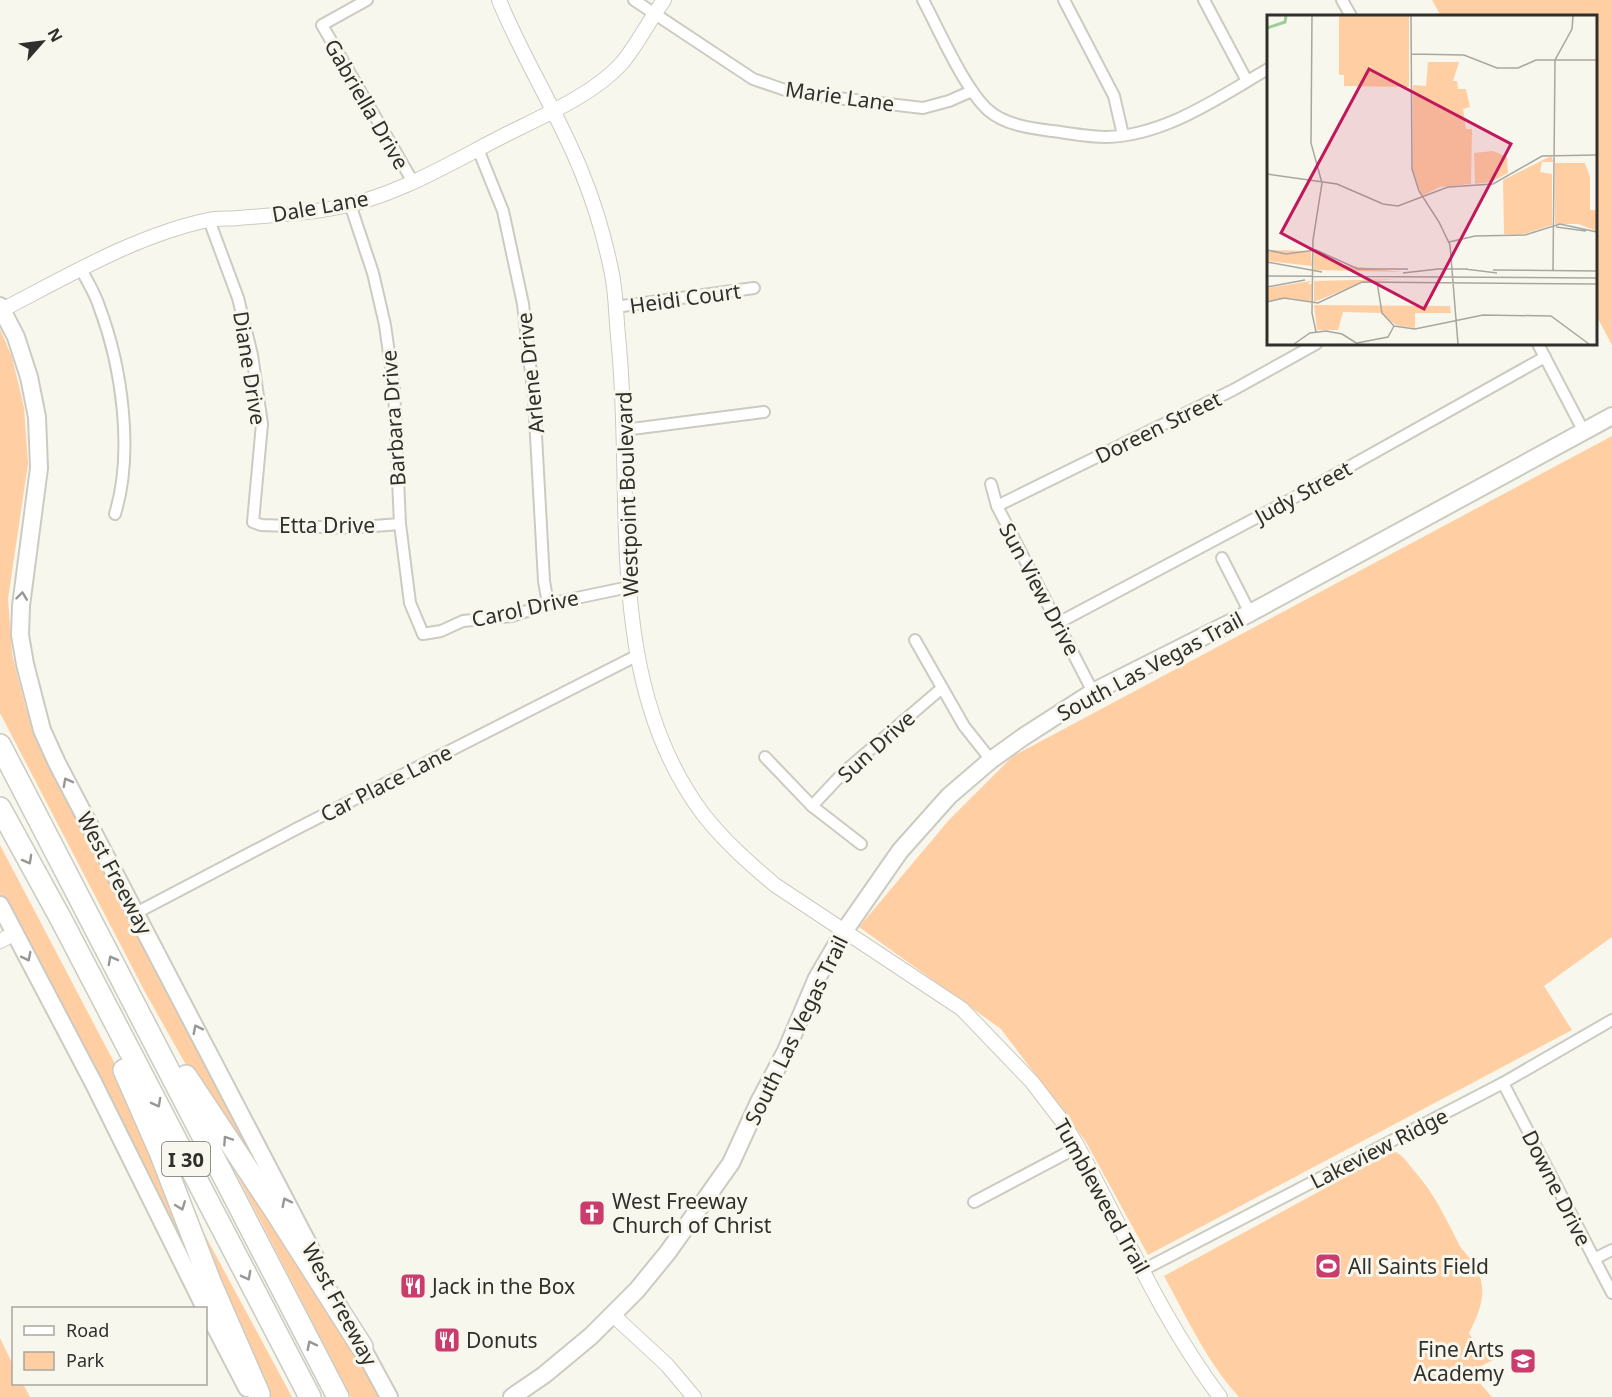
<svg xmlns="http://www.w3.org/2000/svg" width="1612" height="1397" font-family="'Noto Sans',sans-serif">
<rect width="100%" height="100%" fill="#f8f7ed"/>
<g fill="#ffcfa3">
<polygon points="1432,0 1612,0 1612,345 1596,315 1596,16 1441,16"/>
<polygon points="0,329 12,357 24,407 28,464 8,599 12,654 26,709 43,747 291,1221 190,1072 145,992 0,713"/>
<polygon points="1612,436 1612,937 1544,986 1572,1030 1148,1255 1086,1142 1001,1029 859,927 949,820 1013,756"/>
<polygon points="0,845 116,1066 205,1287 0,894"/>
<polygon points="218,1138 321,1294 383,1397 351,1397"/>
<path d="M 1396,1152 C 1406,1158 1408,1164 1415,1172 C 1435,1194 1447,1221 1461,1248 C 1489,1278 1487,1298 1469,1333 L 1478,1348 L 1500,1352 L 1502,1355 L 1476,1369 L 1479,1382 L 1492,1397 L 1239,1397 C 1207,1362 1187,1318 1164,1276 L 1388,1154 Z"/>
<polygon points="184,1196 292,1397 264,1397"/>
<polygon points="0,1338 13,1365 14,1384 23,1384 30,1397 0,1397"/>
</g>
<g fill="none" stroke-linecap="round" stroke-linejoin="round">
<defs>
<g id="minor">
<polyline points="367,0 322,25 413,182"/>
<polyline points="634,0 753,79 794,93 923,108 949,101 972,91"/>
<path d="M 923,0 C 939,30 964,88 988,110 C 1005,125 1030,128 1052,131 C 1069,133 1088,137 1106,137 C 1165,136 1219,97 1268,69"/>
<polyline points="1064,0 1114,96 1123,135"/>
<polyline points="1204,0 1247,81"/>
<polyline points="1342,0 1351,16"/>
<polyline points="478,149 503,211 523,304 534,399 544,581 548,604"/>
<polyline points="350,204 373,273 385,325 394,389 400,524 410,603 423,634 441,631 463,621 512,616 548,604 629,587"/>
<polyline points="209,220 238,298 252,355 262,424 253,522 261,525 348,528 400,524"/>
<path d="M 81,269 C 87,281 95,293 99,306 C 122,367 134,452 115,514"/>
<polyline points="615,307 754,288"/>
<polyline points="1538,344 1583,430"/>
<polyline points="624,430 764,412"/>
<polyline points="991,484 997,506 1093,692"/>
<polyline points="997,506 1233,390 1316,344"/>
<polyline points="1222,558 1250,613"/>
<polyline points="1058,623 1286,502 1545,357"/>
<polyline points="915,640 964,726 991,760"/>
<polyline points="765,757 812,806 861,844"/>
<polyline points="812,806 844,772 942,688"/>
<polyline points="136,913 296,829 638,655"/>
<polyline points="1503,1083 1612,1293"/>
<polyline points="974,1202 1078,1147"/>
<polyline points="1594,1259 1612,1250"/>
<polyline points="1143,1270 1503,1083 1612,1020"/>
</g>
<g id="tertiary">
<path d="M 499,0 C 523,59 558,113 582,173 C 595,205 605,239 612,274 C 616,294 616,315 618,336 C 635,494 601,678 703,814 C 724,841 749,863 775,885 L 962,1009 L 1032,1082 L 1062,1121 L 1078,1147 C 1124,1231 1162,1320 1220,1397"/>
<path d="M 0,311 C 66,277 134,236 208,220 C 218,218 229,219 239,218 C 271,215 303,214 334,208 C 396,197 450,163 505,135 C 541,117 594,94 621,64 C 636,47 650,19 664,0"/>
<polyline points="0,941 15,933"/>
<polyline points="613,1315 667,1365 694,1397"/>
</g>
<g id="secondary">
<polyline points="0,306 16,337 29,377 37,417 39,468 21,606 20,635 25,664 42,730 57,763 315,1257"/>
<polyline points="0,905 93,1082 205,1308"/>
<polyline points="206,1309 247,1388"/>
<polyline points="357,1338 389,1397"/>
<polyline points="512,1397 544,1375 591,1336 637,1290 668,1252 731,1163 759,1102 786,1051 817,978 845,930 900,851 949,796 991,760 1023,737 1093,692 1250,613 1612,416"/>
</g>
<g id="motorway">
<polyline points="0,745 338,1397"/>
<polyline points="0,808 62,921 310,1397"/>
<polyline points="124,1070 160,1152 211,1284 259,1394 259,1397"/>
<polyline points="186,1076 276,1212 362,1347"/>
</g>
</defs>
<use href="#minor" stroke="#cccbc1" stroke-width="14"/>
<use href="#tertiary" stroke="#cccbc1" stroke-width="16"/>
<use href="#secondary" stroke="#cccbc1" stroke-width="20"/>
<use href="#motorway" stroke="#cccbc1" stroke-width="24"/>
<use href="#minor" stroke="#fff" stroke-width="10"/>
<use href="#tertiary" stroke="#fff" stroke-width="14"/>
<use href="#secondary" stroke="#fff" stroke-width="16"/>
<use href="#motorway" stroke="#fff" stroke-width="21"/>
</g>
<defs><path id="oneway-chevron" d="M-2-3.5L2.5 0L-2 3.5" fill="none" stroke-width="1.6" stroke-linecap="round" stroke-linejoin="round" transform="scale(1.5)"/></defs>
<g stroke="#979795">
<use href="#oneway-chevron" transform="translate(22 596) rotate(-83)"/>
<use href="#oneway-chevron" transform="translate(67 782) rotate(-118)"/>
<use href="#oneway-chevron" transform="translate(28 860) rotate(61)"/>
<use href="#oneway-chevron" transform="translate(27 957) rotate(63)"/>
<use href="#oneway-chevron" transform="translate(112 960) rotate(-118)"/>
<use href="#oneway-chevron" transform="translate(197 1029) rotate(-117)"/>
<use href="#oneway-chevron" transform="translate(157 1103) rotate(62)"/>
<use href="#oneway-chevron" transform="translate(227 1140) rotate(-124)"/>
<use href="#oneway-chevron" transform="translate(286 1202) rotate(-117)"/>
<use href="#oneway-chevron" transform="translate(181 1206) rotate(69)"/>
<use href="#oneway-chevron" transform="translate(247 1276) rotate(62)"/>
<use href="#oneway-chevron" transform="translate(311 1345) rotate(-117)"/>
</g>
<defs>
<symbol id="church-square" viewBox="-11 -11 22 22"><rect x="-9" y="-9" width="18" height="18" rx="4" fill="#c93c6c" stroke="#f8f7ed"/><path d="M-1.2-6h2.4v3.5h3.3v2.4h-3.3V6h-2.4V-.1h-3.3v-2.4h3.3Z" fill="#fff"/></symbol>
<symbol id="stadium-square" viewBox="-11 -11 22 22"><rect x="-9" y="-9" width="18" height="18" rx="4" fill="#c93c6c" stroke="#f8f7ed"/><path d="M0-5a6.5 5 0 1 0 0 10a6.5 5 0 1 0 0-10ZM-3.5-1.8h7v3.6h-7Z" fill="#fff"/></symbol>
<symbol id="restaurant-square" viewBox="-11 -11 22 22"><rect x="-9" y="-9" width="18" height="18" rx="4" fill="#c93c6c" stroke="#f8f7ed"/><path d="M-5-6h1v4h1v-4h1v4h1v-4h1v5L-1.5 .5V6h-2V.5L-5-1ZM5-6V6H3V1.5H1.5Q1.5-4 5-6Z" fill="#fff"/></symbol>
<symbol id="school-square" viewBox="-11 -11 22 22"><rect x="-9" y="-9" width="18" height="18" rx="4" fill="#c93c6c" stroke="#f8f7ed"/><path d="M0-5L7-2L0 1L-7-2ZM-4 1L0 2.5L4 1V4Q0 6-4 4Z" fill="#fff"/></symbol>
</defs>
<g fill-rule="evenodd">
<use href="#church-square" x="577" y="1198" width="30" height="30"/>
<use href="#stadium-square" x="1313" y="1251" width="30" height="30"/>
<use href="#restaurant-square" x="398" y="1271" width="30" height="30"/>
<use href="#restaurant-square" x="432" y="1325" width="30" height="30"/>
<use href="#school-square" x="1508" y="1346" width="30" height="30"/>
</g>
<g text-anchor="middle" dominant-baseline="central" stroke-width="6" stroke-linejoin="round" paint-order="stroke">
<rect fill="#f8f7ed" stroke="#6b6b65" stroke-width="1.5" x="162" y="1142" width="48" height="34" rx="4.5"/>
<g font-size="20" font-weight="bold" fill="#2f2f2b">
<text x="186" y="1159">I 30</text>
</g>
<g font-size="21" fill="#2f2f2b" stroke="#f8f7ed">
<text transform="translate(840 96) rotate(8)">Marie Lane</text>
<text transform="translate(367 104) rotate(60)">Gabriella Drive</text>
<text transform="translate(320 206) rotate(-10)">Dale Lane</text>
<text transform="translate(685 298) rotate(-8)">Heidi Court</text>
<text transform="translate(250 368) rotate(81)">Diane Drive</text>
<text transform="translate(530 373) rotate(-96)">Arlene Drive</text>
<text transform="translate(393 418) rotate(-94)">Barbara Drive</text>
<text transform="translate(1158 427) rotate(-26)">Doreen Street</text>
<text transform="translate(1303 492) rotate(-29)">Judy Street</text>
<text transform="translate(627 494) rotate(-92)">Westpoint Boulevard</text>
<text x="327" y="525">Etta Drive</text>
<text transform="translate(1040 589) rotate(62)">Sun View Drive</text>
<text transform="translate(525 608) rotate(-12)">Carol Drive</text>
<text transform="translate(1150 666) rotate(-28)">South Las Vegas Trail</text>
<text transform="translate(876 746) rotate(-42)">Sun Drive</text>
<text transform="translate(386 783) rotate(-27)">Car Place Lane</text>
<text transform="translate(115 873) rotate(62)">West Freeway</text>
<text transform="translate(796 1030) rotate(-64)">South Las Vegas Trail</text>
<text transform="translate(1379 1148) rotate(-27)">Lakeview Ridge</text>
<text transform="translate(1557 1188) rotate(63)">Downe Drive</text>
<text transform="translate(1102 1196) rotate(61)">Tumbleweed Trail</text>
<text transform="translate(340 1304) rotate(62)">West Freeway</text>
</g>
<g font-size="21" fill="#2f2f2b" stroke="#f8f7ed" text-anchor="start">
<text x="612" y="1201">West Freeway<tspan x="612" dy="24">Church of Christ</tspan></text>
<text x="1348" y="1266">All Saints Field</text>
<text x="432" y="1286">Jack in the Box</text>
<text x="466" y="1340">Donuts</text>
<text x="1504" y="1349" text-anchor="end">Fine Arts<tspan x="1504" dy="24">Academy</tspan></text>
</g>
</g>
<g transform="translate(1267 15)">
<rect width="330" height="330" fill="#f8f7ed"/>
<path d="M 72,1 L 142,1 L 142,72 L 77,71 L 77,60 L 72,60 ZM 161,47 L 192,47 L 186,66 L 190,66 L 191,74 L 199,74 L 203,92 L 196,94 L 199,114 L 205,114 L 204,169 L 173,172 L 155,181 L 146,156 L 146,70 L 159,71 ZM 226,136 L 240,142 L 241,158 L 224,167 L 208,169 L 207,138 ZM 284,141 L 287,147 L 275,147 L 273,157 L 285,159 L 285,210 L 254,220 L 237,219 L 236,165 ZM 288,148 L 318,148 L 323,162 L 323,195 L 330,195 L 330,216 L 311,209 L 288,209 ZM 0,235 L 44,236 L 45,251 L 0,246 ZM 47,237 L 76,250 L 134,257 L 47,255 ZM 129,264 L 96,267 L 47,287 L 47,266 ZM 44,266 L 41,269 L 45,269 L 44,287 L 24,283 L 0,286 L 0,273 ZM 47,290 L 183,291 L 184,298 L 148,298 L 148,313 L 129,310 L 113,298 L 76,297 L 71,315 L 50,315 Z" fill="#ffcfa3"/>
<path fill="none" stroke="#9acf98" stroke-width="3" d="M 0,13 L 18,7 L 19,1"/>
<path fill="none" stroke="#a8a79f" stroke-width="1.5" d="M 45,1 L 44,128 L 55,168 L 46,225 L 45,298 L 49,317M 144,1 L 145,154 L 152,176 L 172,207 L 183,230 L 191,329M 144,39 L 197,40 L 230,53 L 251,53 L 269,45 L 330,45M 0,159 L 70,169 L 116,189 L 131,191 L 181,172 L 226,169 L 275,141 L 330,140M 289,212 L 319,216M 182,227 L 208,221 L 258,220 L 293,209 L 330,217M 0,235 L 19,239 L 49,235 L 91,254 L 141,254M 0,247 L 55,257M 169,254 L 201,254M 198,254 L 230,258M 226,255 L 330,256M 286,255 L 288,45 L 305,14 L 306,1M 136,258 L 171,254M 0,261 L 330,263M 110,267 L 115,298 L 127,311 L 148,314 L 187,306M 0,272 L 38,265M 0,287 L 17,283 L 51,288 L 95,267 L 330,269M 187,306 L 216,300 L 284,301 L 322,329M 90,328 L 121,322 L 127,311M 27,329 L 43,318 L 59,316 L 75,319 L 91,329"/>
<path fill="#c2185b" fill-opacity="0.15" stroke="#c2185b" stroke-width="3" d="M 102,54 L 244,129 L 157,294 L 14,218 Z"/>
<rect width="330" height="330" fill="none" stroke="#2f2f2b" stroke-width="3"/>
</g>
<rect x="12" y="1307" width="195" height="78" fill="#f8f7ed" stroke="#a8a79f" stroke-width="1.5"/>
<rect x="24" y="1326" width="30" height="9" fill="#ffffff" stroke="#a8a79f" stroke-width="1.5"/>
<text x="66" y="1337" font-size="18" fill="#2f2f2b">Road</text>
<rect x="24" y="1352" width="30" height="18" fill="#ffcfa3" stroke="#a8a79f" stroke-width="1.5"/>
<text x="66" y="1367" font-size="18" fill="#2f2f2b">Park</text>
<g transform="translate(42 42) rotate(62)" stroke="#f8f7ed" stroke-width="4.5" paint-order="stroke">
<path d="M0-4.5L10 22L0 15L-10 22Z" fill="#2f2f2b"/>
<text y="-9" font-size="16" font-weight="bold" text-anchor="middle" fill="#2f2f2b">N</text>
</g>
</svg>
